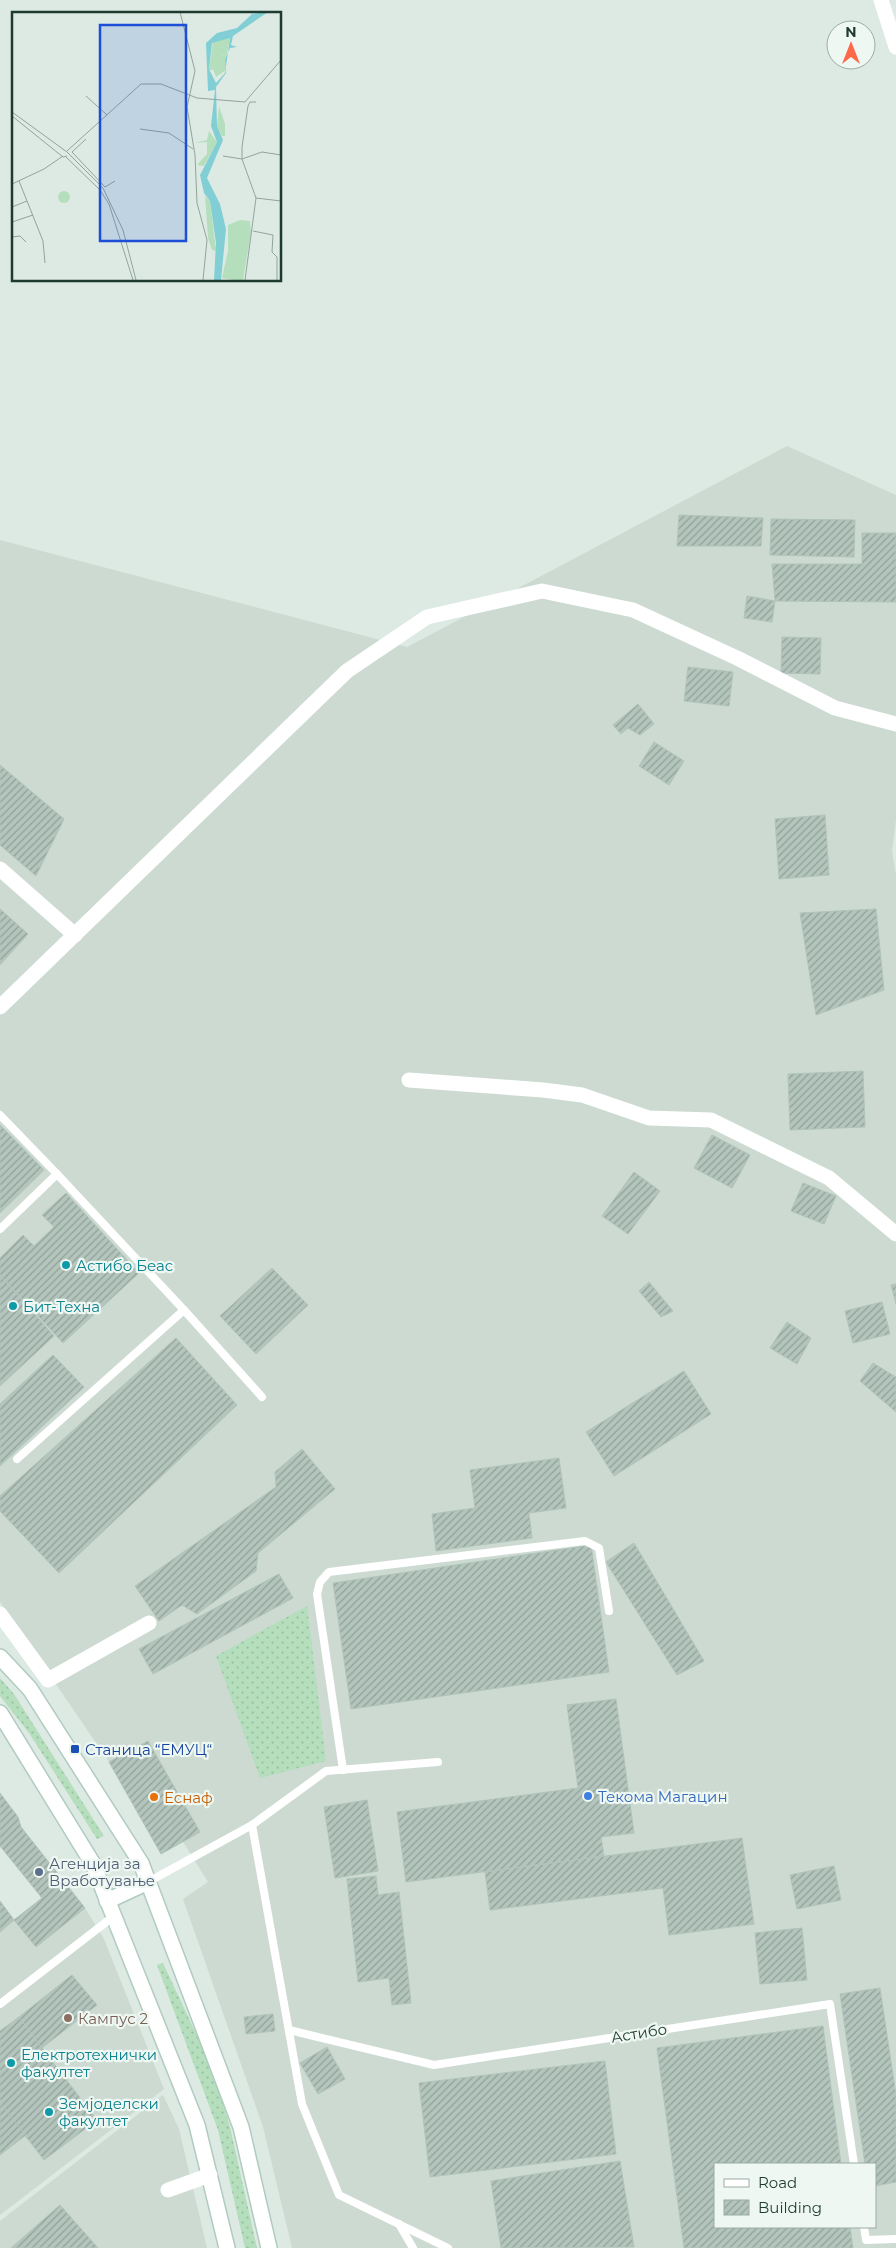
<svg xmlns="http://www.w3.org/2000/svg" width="896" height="2248" font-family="Montserrat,sans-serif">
<defs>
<pattern id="grass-dots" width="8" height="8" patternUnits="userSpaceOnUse" patternTransform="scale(1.25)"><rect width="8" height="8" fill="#b4debc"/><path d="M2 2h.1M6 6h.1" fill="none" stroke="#9abfa2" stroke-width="1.8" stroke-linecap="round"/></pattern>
<pattern id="building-hatch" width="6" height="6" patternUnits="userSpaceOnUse" patternTransform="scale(1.25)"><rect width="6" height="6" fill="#b3c5bc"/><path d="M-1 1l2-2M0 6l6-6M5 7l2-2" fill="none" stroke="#91a199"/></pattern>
</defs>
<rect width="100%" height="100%" fill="#ddeae4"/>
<g fill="#ccdad2" fill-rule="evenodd">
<path d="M 787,446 L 896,495 L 896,820 L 892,851 L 896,875 L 896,2248 L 292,2248 L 263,2127 L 183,1899 L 208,1882 L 183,1842 L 161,1854 L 109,1762 L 0,1602 L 0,540 L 407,647 ZM 715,2164 L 875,2164 L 875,2227 L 715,2227 Z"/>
<polygon points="0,1901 36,1947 85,1908 104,1939 164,2089 0,2215"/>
<polygon points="163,2095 179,2129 207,2248 0,2248 0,2221"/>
</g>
<g fill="url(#grass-dots)">
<polygon points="307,1606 326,1761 260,1778 216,1656"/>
<polygon points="0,1678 14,1694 104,1836 97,1839 29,1733 0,1696"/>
<polygon points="163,1963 213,2070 230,2127 257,2248 245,2248 218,2130 157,1965"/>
</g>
<g fill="url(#building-hatch)" stroke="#b0c4ba">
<polygon points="679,515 763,518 761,546 677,546"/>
<polygon points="771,519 855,520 854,557 770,555"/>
<polygon points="862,533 896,533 896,602 775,601 772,564 862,564"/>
<polygon points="747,596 775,601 772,622 744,618"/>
<polygon points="782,637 821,638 820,674 781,673"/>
<polygon points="688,667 733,672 729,706 684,701"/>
<polygon points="638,704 654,724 640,735 628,728 621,734 613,725"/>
<polygon points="654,742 684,761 669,785 639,766"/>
<polygon points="0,765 64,819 36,876 0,845"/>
<polygon points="825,815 829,875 779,879 775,819"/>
<polygon points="0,909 28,934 0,965"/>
<polygon points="876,909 884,990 816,1015 800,913"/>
<polygon points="863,1071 865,1127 790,1130 788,1074"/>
<polygon points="0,1125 44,1170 0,1213"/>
<polygon points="712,1135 750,1155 732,1188 694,1168"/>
<polygon points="634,1172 660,1191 628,1234 602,1216"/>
<polygon points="803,1183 836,1196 824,1224 791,1211"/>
<polygon points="66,1193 139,1273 63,1343 0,1275 0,1258 23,1235 34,1246 54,1227 42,1215"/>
<polygon points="272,1268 308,1305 256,1354 220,1316"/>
<polygon points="0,1275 54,1336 0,1386"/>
<polygon points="649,1282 673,1311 661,1317 639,1291"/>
<polygon points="896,1284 896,1304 891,1285"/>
<polygon points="882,1302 890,1334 853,1343 845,1311"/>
<polygon points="787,1322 811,1338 797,1364 770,1348"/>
<polygon points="176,1338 237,1405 59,1573 0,1511 0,1496"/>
<polygon points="53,1355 84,1387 0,1466 0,1404"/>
<polygon points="873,1363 896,1377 896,1412 860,1381"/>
<polygon points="684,1371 711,1414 614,1476 586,1432"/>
<polygon points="302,1449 335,1489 258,1553 256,1571 197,1614 182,1605 159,1621 135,1586 276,1487 275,1472"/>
<polygon points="559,1458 566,1508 529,1513 532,1538 436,1551 432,1514 475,1508 470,1470"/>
<polygon points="634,1543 704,1661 677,1675 606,1562"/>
<polygon points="591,1545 609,1672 351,1709 333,1583"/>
<polygon points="279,1574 293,1598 153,1674 139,1649"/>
<polygon points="616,1699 634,1833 601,1837 604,1856 406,1882 397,1812 578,1788 567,1705"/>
<polygon points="148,1741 200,1832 161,1854 109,1762"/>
<polygon points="0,1793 18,1817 21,1827 85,1908 36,1947 14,1920 42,1898 0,1846"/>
<polygon points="367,1800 378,1871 335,1878 324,1807"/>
<polygon points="742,1838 754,1924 669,1935 663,1888 490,1910 485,1872"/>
<polygon points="834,1866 841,1900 797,1909 790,1875"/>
<polygon points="376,1876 378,1895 399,1892 411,2003 392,2005 389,1978 358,1982 347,1879"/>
<polygon points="0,1901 14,1920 0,1932"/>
<polygon points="802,1928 807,1980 760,1984 755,1933"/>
<polygon points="72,1975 97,2005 42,2048 19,2017"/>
<polygon points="880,1988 896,2095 896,2182 875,2186 875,2164 865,2164 840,1994"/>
<polygon points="273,2014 275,2031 246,2034 244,2017"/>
<polygon points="19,2017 42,2048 0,2079 0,2031"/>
<polygon points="823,2026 841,2164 715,2164 715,2227 850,2227 853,2248 684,2248 657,2048"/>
<polygon points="327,2047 345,2079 318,2094 300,2063"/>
<polygon points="42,2048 97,2120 44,2160 0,2103 0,2079"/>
<polygon points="605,2061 616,2154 430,2177 419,2083"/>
<polygon points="0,2103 26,2135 0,2155"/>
<polygon points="620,2161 634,2247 501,2248 491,2181"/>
<polygon points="60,2205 98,2248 11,2248"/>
</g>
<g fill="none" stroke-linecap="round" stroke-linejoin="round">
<defs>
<g id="secondary">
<polyline points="0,1657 30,1689 141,1863 241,2127 269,2248"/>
<polyline points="0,1713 93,1864 197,2125 227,2248"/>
<polyline points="107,1901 148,1882"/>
</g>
</defs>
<use href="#secondary" stroke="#b0cbbf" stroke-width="18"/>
<g stroke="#fff" stroke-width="8">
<polyline points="0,1115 57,1174 0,1229"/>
<polyline points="184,1310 262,1397"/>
<polyline points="17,1459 184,1310 57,1174"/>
<polyline points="343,1770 317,1594 320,1582 329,1572 585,1541 599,1548 609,1611"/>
<polyline points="252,1825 326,1771 438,1762"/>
<polyline points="148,1882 252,1825 302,2104 339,2195 448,2248"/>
<polyline points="0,2004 114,1916"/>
<polyline points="289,2030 434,2065 830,2004 854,2164"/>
<polyline points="399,2224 413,2248"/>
<polyline points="864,2227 866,2240 896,2239"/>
</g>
<g stroke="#fff" stroke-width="15">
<polyline points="881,0 896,47"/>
<polyline points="0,869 75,935"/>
<polyline points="0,1007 347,671 427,617 542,591 633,610 737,658 835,708 896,724"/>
<polyline points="409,1080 543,1090 582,1095 649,1118 711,1120 829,1178 896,1234"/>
<polyline points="0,1614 48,1680 149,1623"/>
<polyline points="168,2190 210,2175"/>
</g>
<use href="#secondary" stroke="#fff" stroke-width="15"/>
</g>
<g fill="#0f9aa8" stroke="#eef7f2" stroke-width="2">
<circle cx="66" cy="1265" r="5"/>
<circle cx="13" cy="1306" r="5"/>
<circle cx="11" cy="2063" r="5"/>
<circle cx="49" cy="2112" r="5"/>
</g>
<rect fill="#1a4fb4" stroke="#eef7f2" stroke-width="2" x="70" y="1744" width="10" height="10" rx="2.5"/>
<circle fill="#3f7fe0" stroke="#eef7f2" stroke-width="2" cx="588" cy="1796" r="5"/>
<circle fill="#e8710a" stroke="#eef7f2" stroke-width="2" cx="154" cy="1797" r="5"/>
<circle fill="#5c6f8a" stroke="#eef7f2" stroke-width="2" cx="39" cy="1872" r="5"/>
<circle fill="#8d6e63" stroke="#eef7f2" stroke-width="2" cx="68" cy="2018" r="5"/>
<g text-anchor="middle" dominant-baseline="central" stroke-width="4.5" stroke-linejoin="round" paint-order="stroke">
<g font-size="15" fill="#0d838f" stroke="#eef7f2" text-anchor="start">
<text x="76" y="1265">Астибо Беас</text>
<text x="23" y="1306">Бит-Техна</text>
<text x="21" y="2054">Електротехнички<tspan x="21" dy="17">факултет</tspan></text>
<text x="59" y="2103">Земјоделски<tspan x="59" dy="17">факултет</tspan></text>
</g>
<g font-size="15" fill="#164399" stroke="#eef7f2" text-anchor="start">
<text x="85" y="1749">Станица “ЕМУЦ“</text>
</g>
<g font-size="15" fill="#366cbe" stroke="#eef7f2" text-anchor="start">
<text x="598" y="1796">Текома Магацин</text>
</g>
<g font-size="15" fill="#c56008" stroke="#eef7f2" text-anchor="start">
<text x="164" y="1797">Еснаф</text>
</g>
<g font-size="15" fill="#4e5e75" stroke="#eef7f2" text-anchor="start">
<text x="49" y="1863">Агенција за<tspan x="49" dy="17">Вработување</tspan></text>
</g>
<g font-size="15" fill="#785e54" stroke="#eef7f2" text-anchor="start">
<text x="78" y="2018">Кампус 2</text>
</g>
<g font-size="15" fill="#1e3b31" stroke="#eef7f2">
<text transform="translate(639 2033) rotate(-9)">Астибо</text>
</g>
</g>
<g transform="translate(12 12)">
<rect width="269" height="269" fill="#ddeae4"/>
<path d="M 213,42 L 214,58 L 204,65 L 199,51 Z" fill="#b4debc"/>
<path d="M 218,26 L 215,42 L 213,46 L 213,42 L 209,44 L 211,50 L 200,51 L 201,58 L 197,58 L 201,29 ZM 207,94 L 213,112 L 213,124 L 210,124 L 205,114 ZM 197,119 L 205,130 L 192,154 L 185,153 L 195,142 L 195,130 L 183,131 L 195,128 ZM 193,184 L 198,189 L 204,239 L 200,238 L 196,226 Z" fill="#b4debc"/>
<path d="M 228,208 L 238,209 L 239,220 L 231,268 L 221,268 L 210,266 L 216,239 L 216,213 Z" fill="#b4debc"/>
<path d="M46 185a6 6 0 1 1 12 0a6 6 0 1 1-12 0Z" fill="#b4debc"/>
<path d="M 256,0 L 221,24 L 219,33 L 225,35 L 218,36 L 213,47 L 214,61 L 204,75 L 205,114 L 211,128 L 195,166 L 208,192 L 214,217 L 209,268 L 202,268 L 204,231 L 198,189 L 192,181 L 188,163 L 205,130 L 199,114 L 203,78 L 196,79 L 194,31 L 205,21 L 225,16 L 240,2 ZM 218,26 L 213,61 L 204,71 L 197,57 L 200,31 Z" fill="#81ced4" fill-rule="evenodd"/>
<path fill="none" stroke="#91a49c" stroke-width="1" d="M 168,0 L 183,59 L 175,95 L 183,143 L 185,191 L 195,228 L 191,268M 74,84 L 95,103M 0,100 L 55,140 L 91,176 L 111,218 L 124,268M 0,104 L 51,145 L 55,144M 128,117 L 157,121 L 181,137M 74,127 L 60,140 L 93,175 L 103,169M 55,139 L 129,72 L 149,72 L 185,86 L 233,90 L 269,48M 211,144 L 230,147 L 250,140 L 269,143M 54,145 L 88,178 L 97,192 L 121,268M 7,169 L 31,229 L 33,251M 0,172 L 32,157 L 51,144M 244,186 L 269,189M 0,195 L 15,189M 0,210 L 21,203M 241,219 L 261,223 L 260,240 L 265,245 L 265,268M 0,225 L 8,224 L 14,230M 233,268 L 244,186 L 230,147 L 230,135 L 236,94 L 238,90 L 244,90"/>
<path fill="#1d4ed8" fill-opacity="0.15" stroke="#1d4ed8" stroke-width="2.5" d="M 88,13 L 174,13 L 174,229 L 88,229 Z"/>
<rect width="269" height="269" fill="none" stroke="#1e3b31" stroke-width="2.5"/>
</g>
<rect x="714" y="2163" width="162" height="65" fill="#eef7f2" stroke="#9baca5"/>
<rect x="724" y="2179" width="25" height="8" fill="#ffffff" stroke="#9baca5"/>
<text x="758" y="2188" font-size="15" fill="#1e3b31">Road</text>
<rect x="724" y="2200" width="25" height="15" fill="url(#building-hatch)" stroke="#9baca5"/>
<text x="758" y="2213" font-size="15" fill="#1e3b31">Building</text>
<g transform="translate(851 45)"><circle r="24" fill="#eef7f2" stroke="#9baca5"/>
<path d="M0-4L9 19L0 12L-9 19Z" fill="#fb684a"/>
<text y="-8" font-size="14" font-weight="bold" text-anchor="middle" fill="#1e3b31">N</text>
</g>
</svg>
